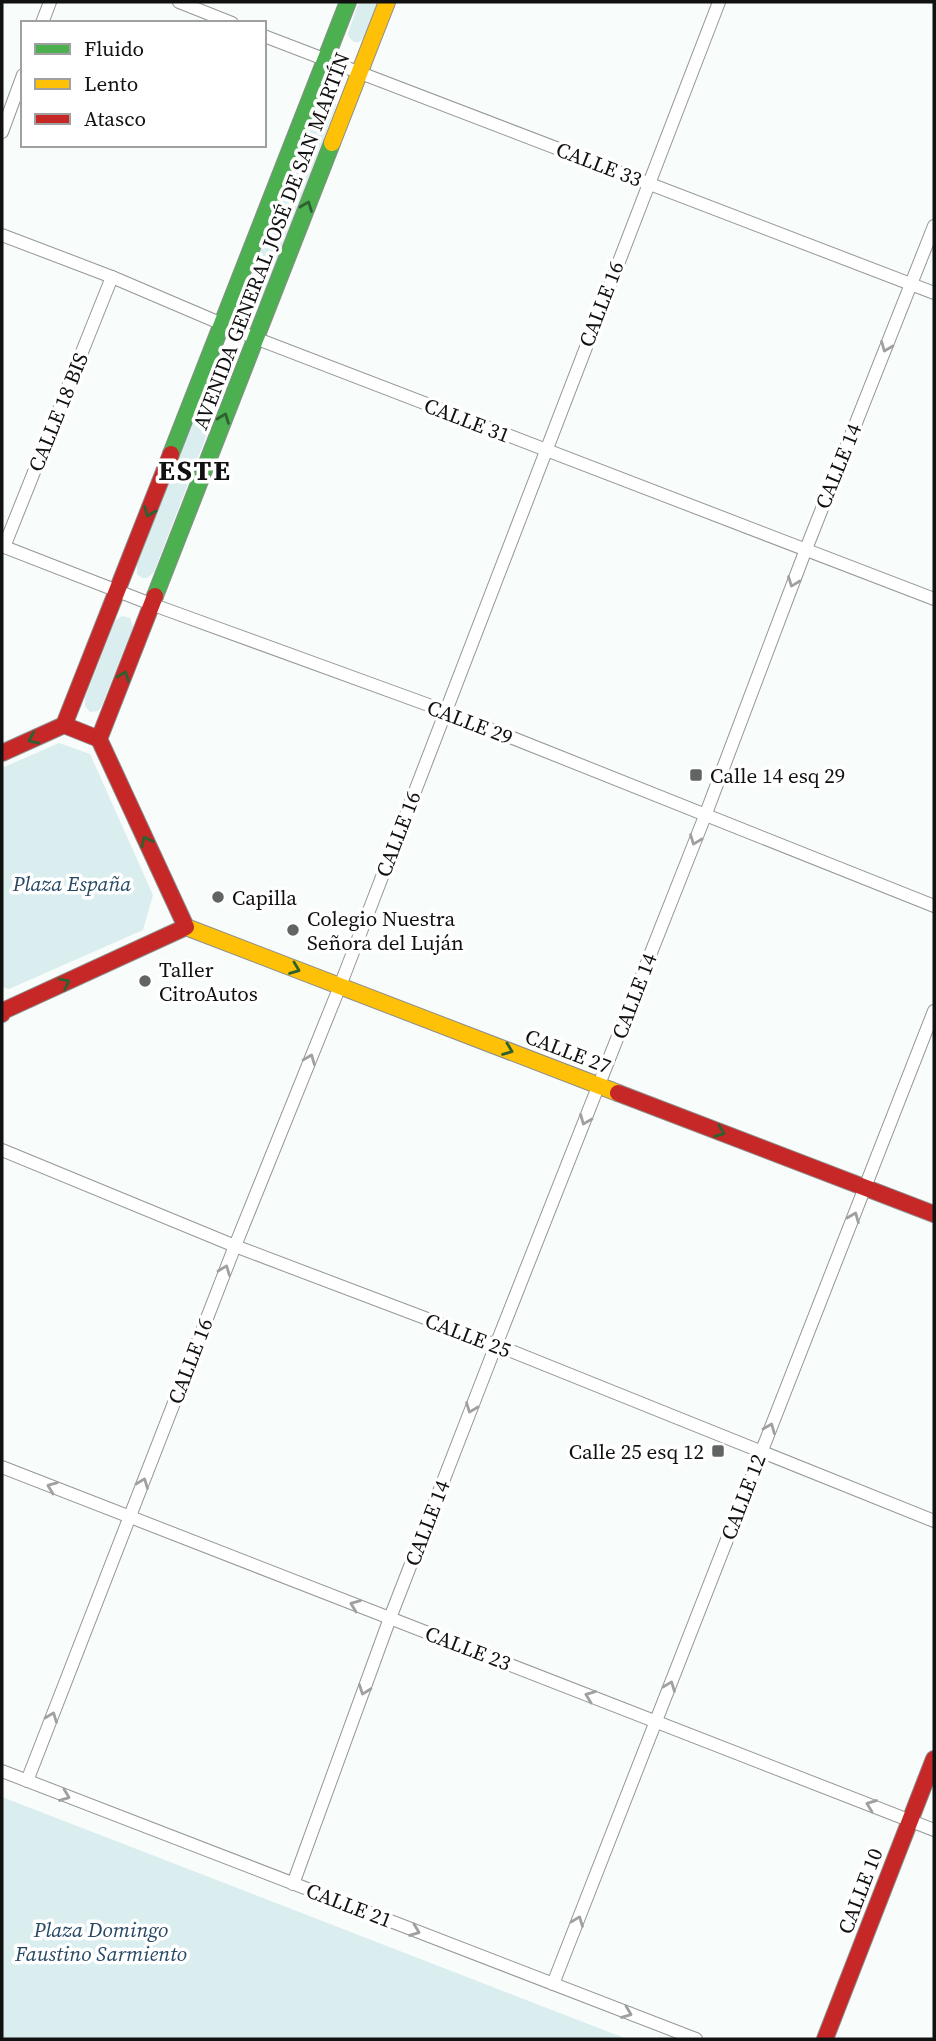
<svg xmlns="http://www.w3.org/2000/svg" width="936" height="2041" font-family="'Source Serif 4',serif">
<rect width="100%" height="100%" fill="#f8fcfa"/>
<g fill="#daedef">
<polygon points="359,2 379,2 366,36 359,42 354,42 349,37 348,33"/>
<polygon points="329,91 336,97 336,106 261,301 257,305 249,307 244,302 243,294 319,99 321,95"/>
<polygon points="222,363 229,368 229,377 154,572 147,578 142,578 137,574 137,565 212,370 214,366"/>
<polygon points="122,616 130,618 133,627 101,707 98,711 90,712 85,706 85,698 115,621"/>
<polygon points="59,743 90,754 153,895 143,930 9,989 2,987 2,768"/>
<polygon points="2,1797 627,2039 2,2039"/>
</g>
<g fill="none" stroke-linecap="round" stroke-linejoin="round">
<defs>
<g id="street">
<polyline points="179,2 232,23"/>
<polyline points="42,23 50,2"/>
<polyline points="264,36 934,293"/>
<polyline points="2,132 23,75"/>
<polyline points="2,235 112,277 255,338 934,599"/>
<polyline points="2,546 151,604 445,711 934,906"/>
<polyline points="4,547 112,277"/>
<polyline points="2,1150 235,1246 496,1345 934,1521"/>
<polyline points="2,1467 934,1830"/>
<polyline points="2,1771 696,2039"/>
<polyline points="27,1781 235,1246 340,986 719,2"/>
<polyline points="293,1884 390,1618 496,1345 705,816 806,549 934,226"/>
<polyline points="553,1984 934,1011"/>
</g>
<g id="fast">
<polyline points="171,454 348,2"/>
<polyline points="155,596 332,143"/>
</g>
<g id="slow">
<polyline points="332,143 387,2"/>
<polyline points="186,927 618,1093"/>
</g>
<g id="jam">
<polyline points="64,725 99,739"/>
<polyline points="2,753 64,725 171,454"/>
<polyline points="2,1014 3,1011 186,927 99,739 155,596"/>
<polyline points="618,1093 934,1214"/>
<polyline points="825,2039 934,1759"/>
</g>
</defs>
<use href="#street" stroke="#959796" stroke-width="14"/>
<use href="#fast" stroke="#8c8d8d" stroke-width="18"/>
<use href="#slow" stroke="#8c8d8d" stroke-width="18"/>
<use href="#jam" stroke="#8c8d8d" stroke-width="18"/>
<use href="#street" stroke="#fefffe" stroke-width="12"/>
<use href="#fast" stroke="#4caf50" stroke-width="16"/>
<use href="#slow" stroke="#ffc107" stroke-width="16"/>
<use href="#jam" stroke="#c62828" stroke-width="16"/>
</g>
<defs><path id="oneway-chevron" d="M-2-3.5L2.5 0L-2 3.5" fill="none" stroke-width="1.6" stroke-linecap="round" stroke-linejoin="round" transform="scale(1.75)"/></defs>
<g stroke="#2e6030">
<use href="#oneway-chevron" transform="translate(307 206) rotate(-69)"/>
<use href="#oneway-chevron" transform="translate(224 418) rotate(-69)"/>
<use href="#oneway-chevron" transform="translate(149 512) rotate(112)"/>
<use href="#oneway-chevron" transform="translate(124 676) rotate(-69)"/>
<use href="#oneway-chevron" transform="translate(33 739) rotate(156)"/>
<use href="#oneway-chevron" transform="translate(146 841) rotate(-115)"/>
<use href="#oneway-chevron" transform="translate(295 969) rotate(21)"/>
<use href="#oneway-chevron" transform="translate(65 983) rotate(-25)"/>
<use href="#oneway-chevron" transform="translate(508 1050) rotate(21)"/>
<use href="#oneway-chevron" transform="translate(720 1132) rotate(21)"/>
</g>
<g stroke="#9fa09f">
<use href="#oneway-chevron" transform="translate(886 347) rotate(112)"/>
<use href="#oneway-chevron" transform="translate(793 582) rotate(111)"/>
<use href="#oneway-chevron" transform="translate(695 840) rotate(111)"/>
<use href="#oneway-chevron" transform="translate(310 1059) rotate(-68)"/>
<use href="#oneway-chevron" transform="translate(585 1120) rotate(112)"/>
<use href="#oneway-chevron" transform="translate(854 1217) rotate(-68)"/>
<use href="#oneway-chevron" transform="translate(225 1270) rotate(-69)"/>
<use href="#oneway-chevron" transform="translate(471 1408) rotate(111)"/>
<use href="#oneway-chevron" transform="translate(770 1428) rotate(-68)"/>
<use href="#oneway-chevron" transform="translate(143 1483) rotate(-69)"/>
<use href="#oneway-chevron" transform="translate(52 1487) rotate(-159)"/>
<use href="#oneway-chevron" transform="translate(355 1605) rotate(-159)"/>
<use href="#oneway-chevron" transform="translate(670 1686) rotate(-69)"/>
<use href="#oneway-chevron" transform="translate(364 1690) rotate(110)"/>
<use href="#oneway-chevron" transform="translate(590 1696) rotate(-159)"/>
<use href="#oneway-chevron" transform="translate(52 1717) rotate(-69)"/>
<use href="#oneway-chevron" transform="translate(65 1796) rotate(21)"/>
<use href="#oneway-chevron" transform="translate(871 1805) rotate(-159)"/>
<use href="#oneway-chevron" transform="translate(578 1921) rotate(-69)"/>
<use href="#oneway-chevron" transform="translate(415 1931) rotate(21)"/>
<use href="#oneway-chevron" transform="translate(627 2013) rotate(21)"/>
</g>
<g fill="#626363" stroke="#fff" stroke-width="2.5">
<rect x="689" y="768" width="14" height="14" rx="3.5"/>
<circle cx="218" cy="897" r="7"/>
<circle cx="293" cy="930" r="7"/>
<circle cx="145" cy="981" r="7"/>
<rect x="711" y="1444" width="14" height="14" rx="3.5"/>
</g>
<g text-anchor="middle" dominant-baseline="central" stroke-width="7" stroke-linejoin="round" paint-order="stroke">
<g font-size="21" fill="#111" stroke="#fff">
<text transform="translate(599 164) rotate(21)">CALLE 33</text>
<text transform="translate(271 241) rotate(-69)">AVENIDA GENERAL JOSÉ DE SAN MARTÍN</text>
<text transform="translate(601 304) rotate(-69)">CALLE 16</text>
<text transform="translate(58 412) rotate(-68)">CALLE 18 BIS</text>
<text transform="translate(467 420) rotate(21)">CALLE 31</text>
<text transform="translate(838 466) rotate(-68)">CALLE 14</text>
<text transform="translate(470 722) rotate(21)">CALLE 29</text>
<text transform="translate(398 834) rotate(-69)">CALLE 16</text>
<text transform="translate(634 996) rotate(-69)">CALLE 14</text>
<text transform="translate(568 1051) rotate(21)">CALLE 27</text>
<text transform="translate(468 1335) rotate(21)">CALLE 25</text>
<text transform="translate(190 1361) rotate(-69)">CALLE 16</text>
<text transform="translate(743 1497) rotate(-69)">CALLE 12</text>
<text transform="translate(427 1523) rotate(-69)">CALLE 14</text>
<text transform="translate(468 1648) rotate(21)">CALLE 23</text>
<text transform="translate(860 1891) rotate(-69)">CALLE 10</text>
<text transform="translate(349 1905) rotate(21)">CALLE 21</text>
</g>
<g font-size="21" fill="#111" stroke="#fff" text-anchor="start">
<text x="710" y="775">Calle 14 esq 29</text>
<text x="232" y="897">Capilla</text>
<text x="307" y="918">Colegio Nuestra<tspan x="307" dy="24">Señora del Luján</tspan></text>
<text x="159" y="969">Taller<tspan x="159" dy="24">CitroAutos</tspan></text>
<text x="704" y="1451" text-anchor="end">Calle 25 esq 12</text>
</g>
<g font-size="21" font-style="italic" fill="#274863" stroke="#fff">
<text x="72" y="883">Plaza España</text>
<text x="101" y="1929">Plaza Domingo<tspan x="101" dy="24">Faustino Sarmiento</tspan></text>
</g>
<g font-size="28" font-weight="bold" letter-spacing="2" fill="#111" stroke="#fff">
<text x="195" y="470">ESTE</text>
</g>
</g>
<rect width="936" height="2041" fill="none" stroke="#111111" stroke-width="7"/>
<rect x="21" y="21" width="245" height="126" fill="#ffffff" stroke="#a0a0a0" stroke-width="2"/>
<rect x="35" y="44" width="35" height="10" fill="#4caf50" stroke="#a0a0a0" stroke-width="2"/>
<text x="84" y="56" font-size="21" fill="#111111">Fluido</text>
<rect x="35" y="79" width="35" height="10" fill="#ffc107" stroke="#a0a0a0" stroke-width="2"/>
<text x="84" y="91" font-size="21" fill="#111111">Lento</text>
<rect x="35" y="114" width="35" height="10" fill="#c62828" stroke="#a0a0a0" stroke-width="2"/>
<text x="84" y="126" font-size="21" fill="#111111">Atasco</text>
</svg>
